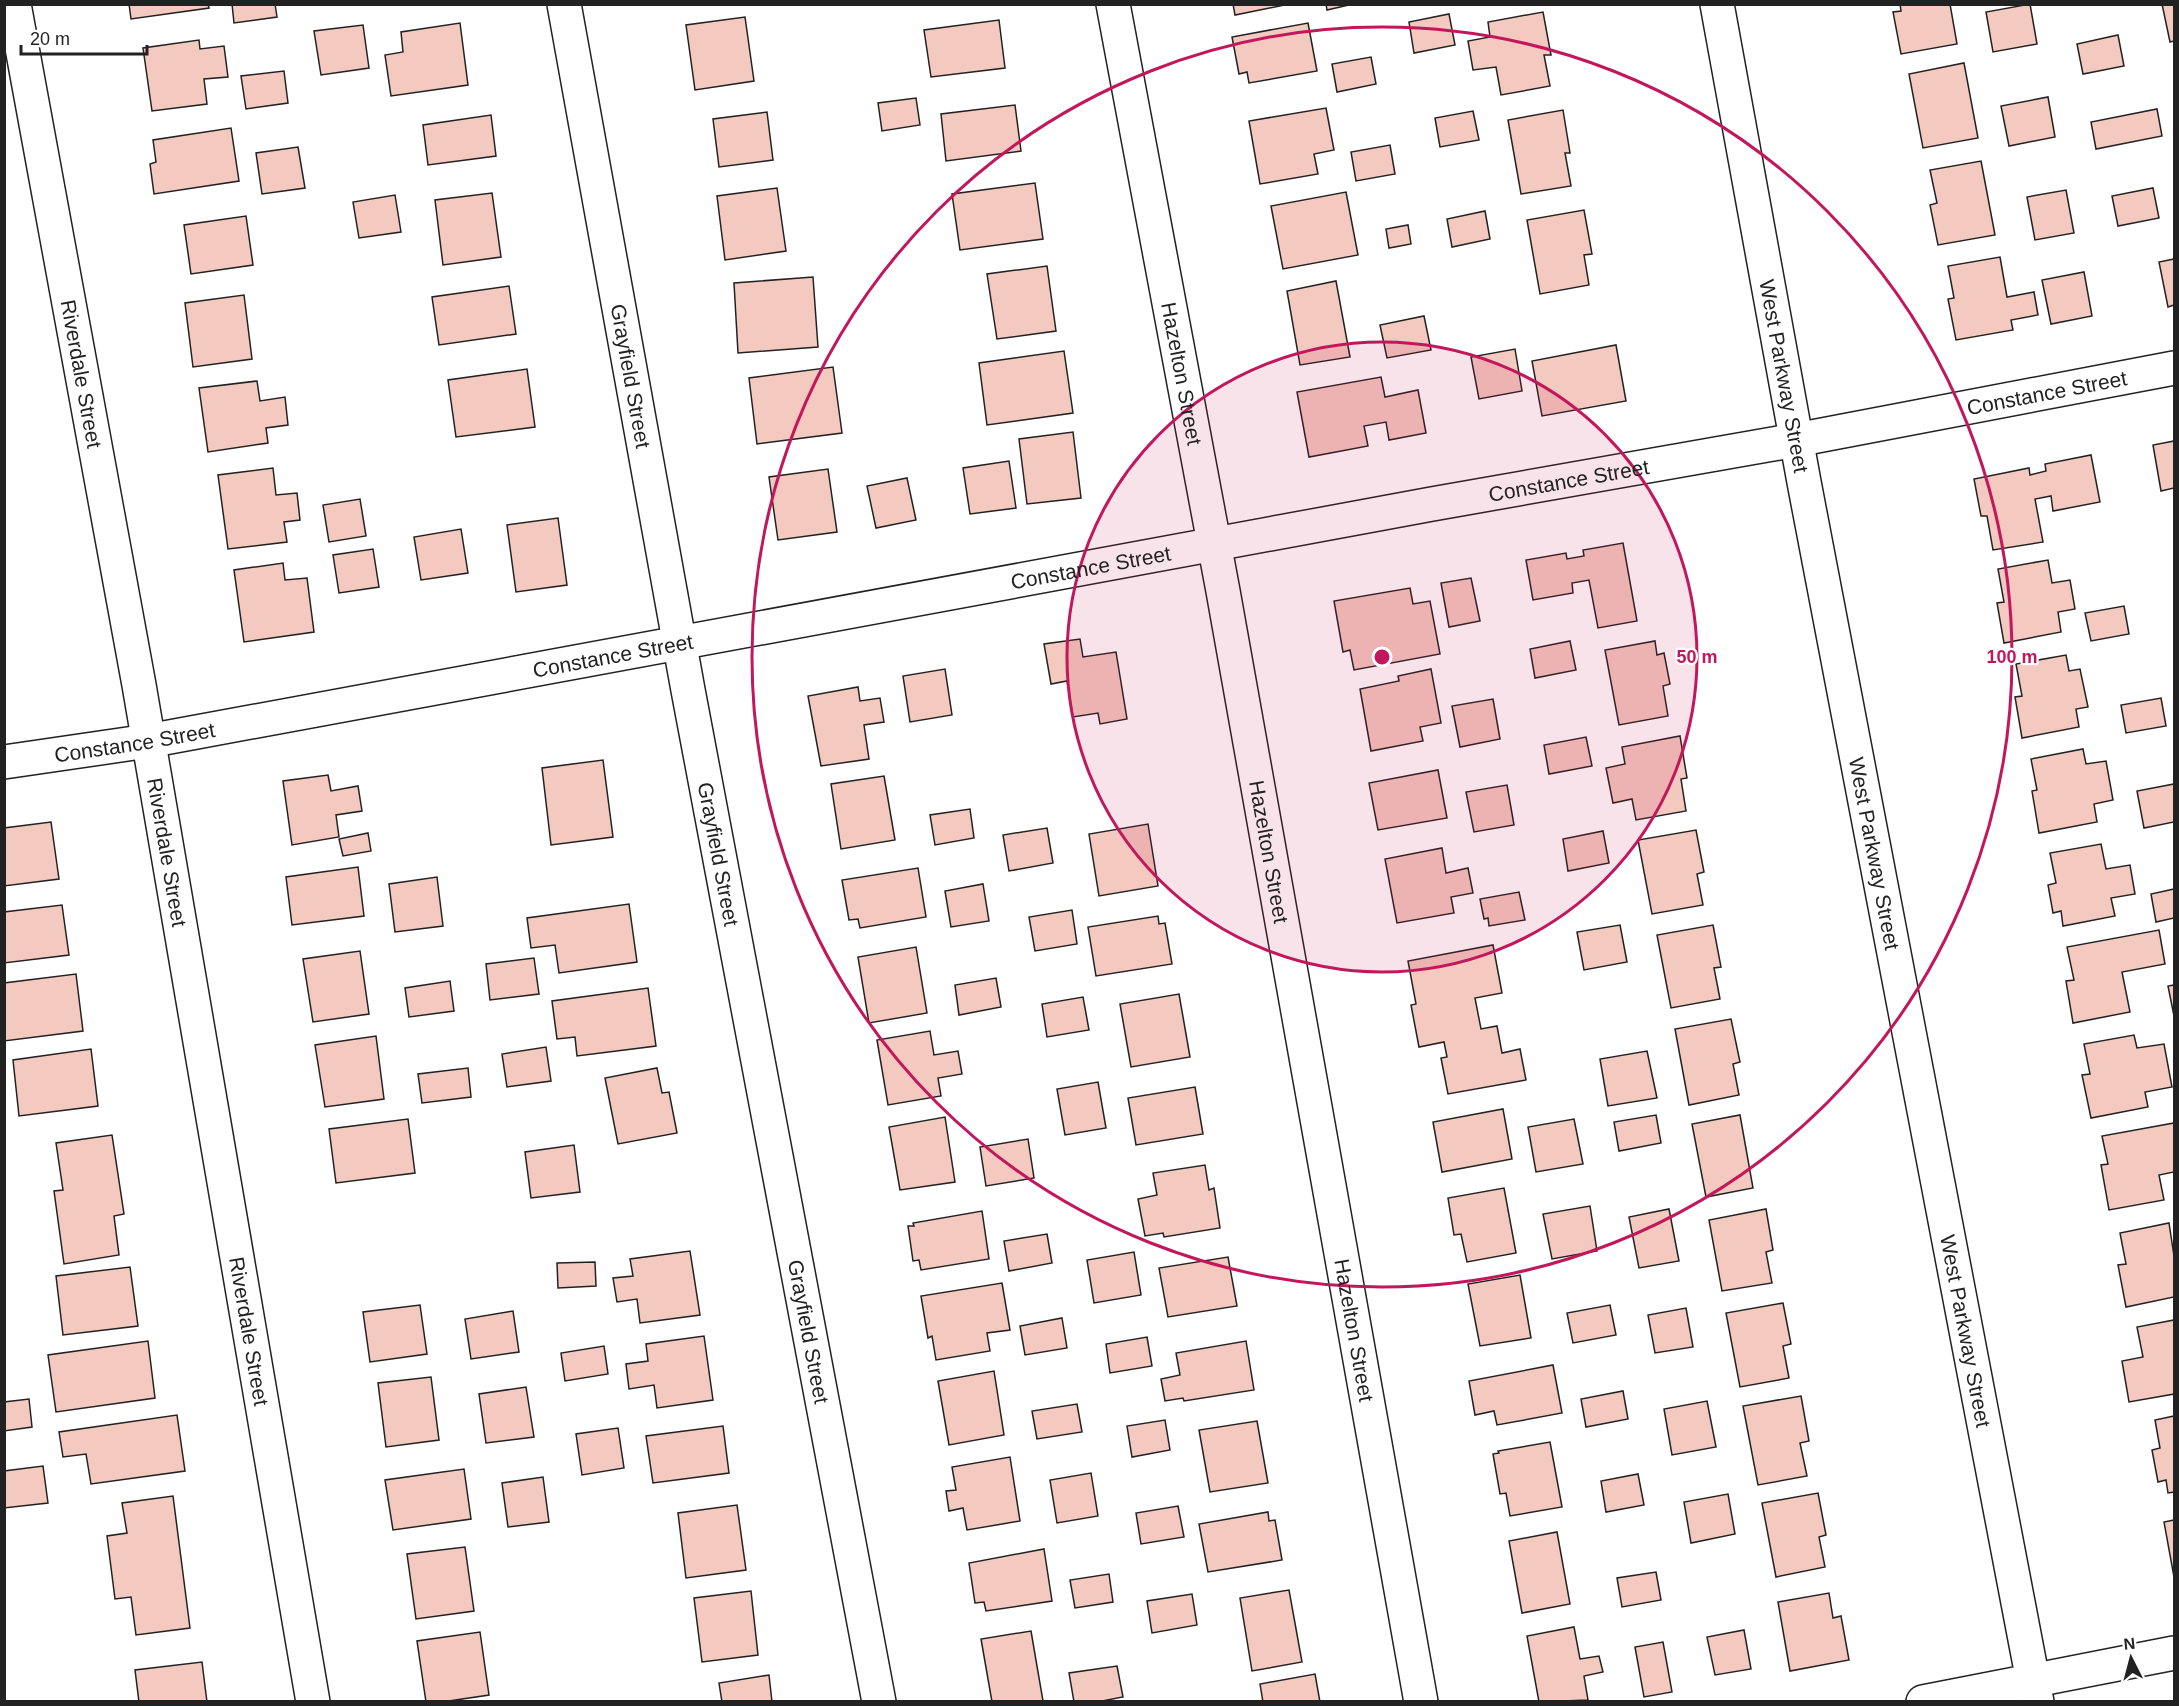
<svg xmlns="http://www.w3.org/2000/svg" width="2179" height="1706" font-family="Helvetica,sans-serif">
<rect width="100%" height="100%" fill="#fff"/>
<g fill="#f3c9c0" stroke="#222" stroke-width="1.5">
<polygon points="129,4 208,4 209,8 131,19"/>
<polygon points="232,4 275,4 277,17 234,23"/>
<polygon points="1233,4 1285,4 1285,5 1235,15"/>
<polygon points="1326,4 1353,4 1327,10"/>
<polygon points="1900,4 1950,4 1957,44 1901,54 1893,12 1901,11"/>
<polygon points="2030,4 2037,44 1993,52 1986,12"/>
<polygon points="2162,4 2174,4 2174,41 2170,42"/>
<polygon points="1543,12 1551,55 1544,55 1550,86 1501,95 1496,67 1473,70 1468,41 1490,37 1488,22"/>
<polygon points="1449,14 1455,45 1414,53 1409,22"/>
<polygon points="745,17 754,81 695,90 686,25"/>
<polygon points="999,20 1005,68 931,77 924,30"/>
<polygon points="460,23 468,85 391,96 385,55 403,52 401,32"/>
<polygon points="1308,23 1317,71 1249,83 1247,72 1239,74 1232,37"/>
<polygon points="363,25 369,68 321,75 314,31"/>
<polygon points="2118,35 2124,66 2083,74 2077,44"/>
<polygon points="199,40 200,49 224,46 228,77 204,79 207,104 152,111 143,48"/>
<polygon points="1371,57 1376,84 1337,92 1332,64"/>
<polygon points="1964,63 1978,138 1923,148 1909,74"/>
<polygon points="284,71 288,103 246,109 241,76"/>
<polygon points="2048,97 2055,137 2009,146 2001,106"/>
<polygon points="916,98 920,125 882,131 878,103"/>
<polygon points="1015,105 1021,151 946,161 941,114"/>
<polygon points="1326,108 1334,150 1314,154 1318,174 1260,184 1249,121"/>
<polygon points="2157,109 2162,136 2096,149 2091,122"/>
<polygon points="1563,110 1570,153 1565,153 1571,186 1521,194 1508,120"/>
<polygon points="1473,111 1479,140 1440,147 1435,118"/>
<polygon points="767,112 773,160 719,167 713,119"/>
<polygon points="491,115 496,156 428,165 423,125"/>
<polygon points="231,128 239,181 154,194 150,164 156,162 153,140"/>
<polygon points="1390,145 1395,174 1356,181 1351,152"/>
<polygon points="298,147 305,188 262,194 256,153"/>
<polygon points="1981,161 1995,235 1938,245 1930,205 1937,203 1930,170"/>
<polygon points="1035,183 1043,239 960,250 952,194"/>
<polygon points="777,188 786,251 725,260 717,196"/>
<polygon points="2153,188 2159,218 2118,226 2112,196"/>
<polygon points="2066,190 2074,233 2035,240 2027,197"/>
<polygon points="1346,192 1358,255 1283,269 1271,206"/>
<polygon points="492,193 501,257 443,265 435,200"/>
<polygon points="395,195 401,232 359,238 353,202"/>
<polygon points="1584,210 1592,254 1584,255 1589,285 1540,294 1527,220"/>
<polygon points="1485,211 1490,239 1452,247 1447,219"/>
<polygon points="246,216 253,265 191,274 184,225"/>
<polygon points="1408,225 1411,244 1389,248 1386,229"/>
<polygon points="2000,257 2007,297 2034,292 2038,315 2011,320 2013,330 1956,340 1948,299 1954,298 1948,266"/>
<polygon points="2174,259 2174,305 2168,307 2159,262"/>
<polygon points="1047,266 1056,331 997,339 987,274"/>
<polygon points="2084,272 2092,316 2051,324 2042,280"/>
<polygon points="813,277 818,347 738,353 734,283"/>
<polygon points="1336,281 1350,357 1300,365 1287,291"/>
<polygon points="509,286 516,334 439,345 432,297"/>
<polygon points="244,295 252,359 193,367 185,303"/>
<polygon points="1424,316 1431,350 1387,358 1380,325"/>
<polygon points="1616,345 1626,401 1542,416 1532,361"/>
<polygon points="1515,349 1522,391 1479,399 1471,357"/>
<polygon points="1064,351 1073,413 987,425 979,363"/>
<polygon points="833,367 842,433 757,444 749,378"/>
<polygon points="527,369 535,427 456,437 448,380"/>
<polygon points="1381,377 1385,397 1418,390 1426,433 1389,440 1386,422 1364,426 1368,446 1309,457 1297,392"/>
<polygon points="257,381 260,401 285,397 288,425 266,428 268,443 208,452 199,388"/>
<polygon points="1073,432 1081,498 1027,504 1019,439"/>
<polygon points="2174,441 2174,488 2161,491 2153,445"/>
<polygon points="2091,455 2100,502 2053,511 2051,496 2035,499 2043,542 1993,550 1987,516 1981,516 1974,479 2029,468 2030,475 2046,471 2045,464"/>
<polygon points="1009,461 1016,508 970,514 963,468"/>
<polygon points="273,468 276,495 297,493 300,520 284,522 287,542 228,549 218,475"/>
<polygon points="828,469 837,532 778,540 769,477"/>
<polygon points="907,478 916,520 876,528 867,486"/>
<polygon points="360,499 366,536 329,542 323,505"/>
<polygon points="558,518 567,585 516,592 507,525"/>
<polygon points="461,529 468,573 421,580 414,537"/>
<polygon points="1623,543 1637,621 1598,628 1589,580 1572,583 1573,593 1533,600 1526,560 1566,553 1567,559 1584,556 1583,550"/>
<polygon points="373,549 379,587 339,593 333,555"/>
<polygon points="2048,560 2052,583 2070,580 2075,609 2058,612 2061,632 2004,643 1997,603 2004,602 1998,569"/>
<polygon points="283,563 285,580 307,578 314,632 244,642 234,570"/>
<polygon points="1471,578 1480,621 1449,627 1441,583"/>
<polygon points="1410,588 1413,604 1430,601 1440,654 1354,670 1350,650 1343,652 1334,601"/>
<polygon points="2124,606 2129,634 2091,641 2085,613"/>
<polygon points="1080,639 1083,657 1116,652 1127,719 1100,724 1098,713 1073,717 1067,681 1051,684 1044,644"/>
<polygon points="1570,641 1576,670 1535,678 1530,649"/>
<polygon points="1655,641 1657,655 1664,653 1670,684 1663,686 1668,716 1619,725 1605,650"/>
<polygon points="2066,655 2069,671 2080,669 2088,707 2076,709 2079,727 2022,738 2015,697 2022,696 2016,664"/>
<polygon points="945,669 952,715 910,722 903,676"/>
<polygon points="1431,669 1441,723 1420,727 1423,741 1371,751 1360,689 1399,681 1398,676"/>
<polygon points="858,687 860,701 880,698 884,722 864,725 869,759 821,766 808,696"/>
<polygon points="2161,698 2166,726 2126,733 2121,705"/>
<polygon points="1493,699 1500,739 1460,747 1452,706"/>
<polygon points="1680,736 1687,778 1681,779 1686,811 1636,820 1632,799 1613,803 1606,768 1625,764 1622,747"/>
<polygon points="1586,737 1592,766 1549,774 1544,745"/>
<polygon points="2083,749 2086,764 2106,761 2113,800 2094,804 2097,822 2039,833 2032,791 2037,790 2031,759"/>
<polygon points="603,760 613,837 551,845 542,768"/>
<polygon points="1438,770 1447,818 1378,830 1369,783"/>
<polygon points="328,775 331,791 358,786 362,811 336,815 339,837 292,845 283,781"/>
<polygon points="884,776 895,840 841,849 831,784"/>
<polygon points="2174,784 2174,822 2144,828 2137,791"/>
<polygon points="1507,785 1514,825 1474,832 1466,792"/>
<polygon points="970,809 974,838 935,845 930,815"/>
<polygon points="51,822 59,879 4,886 4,828"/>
<polygon points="1148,824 1158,886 1099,896 1089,834"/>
<polygon points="1047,828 1053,863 1009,871 1003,835"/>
<polygon points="1696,830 1704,872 1697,874 1703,905 1652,914 1638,840"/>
<polygon points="1603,831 1609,863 1568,871 1563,839"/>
<polygon points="368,833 371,851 343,856 339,839"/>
<polygon points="2101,844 2106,869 2130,865 2135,894 2111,898 2115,916 2063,926 2061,911 2053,913 2048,885 2056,883 2050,853"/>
<polygon points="1442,848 1446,873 1468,868 1473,893 1451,897 1454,913 1397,923 1385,859"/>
<polygon points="358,867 364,916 292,925 286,877"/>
<polygon points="918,868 926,917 860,928 858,919 849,920 842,880"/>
<polygon points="437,877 443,926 395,932 389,884"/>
<polygon points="983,884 989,921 951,927 945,891"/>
<polygon points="2174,889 2174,918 2156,922 2151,894"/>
<polygon points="1519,892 1525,920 1489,926 1488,918 1484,919 1480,899"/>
<polygon points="629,904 637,962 559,973 555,945 531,948 527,918"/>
<polygon points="62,905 69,955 4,963 4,912"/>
<polygon points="1072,910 1077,944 1035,951 1029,917"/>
<polygon points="1158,916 1159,924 1165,923 1172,964 1096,976 1088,927"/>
<polygon points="1620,925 1627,962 1584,970 1577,932"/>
<polygon points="1713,925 1721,967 1714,968 1720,999 1671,1008 1657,935"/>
<polygon points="2159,930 2165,964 2122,972 2130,1012 2073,1023 2066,981 2074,980 2067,947"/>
<polygon points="1493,945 1502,993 1475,998 1481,1029 1497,1026 1502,1053 1520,1049 1526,1080 1448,1094 1441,1058 1447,1057 1444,1042 1419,1047 1411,1005 1416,1004 1408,961"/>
<polygon points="916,947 927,1013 869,1023 858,957"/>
<polygon points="360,951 369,1014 313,1022 303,959"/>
<polygon points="534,958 539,994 490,1000 486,964"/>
<polygon points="76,974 83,1031 4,1041 4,983"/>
<polygon points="996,978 1001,1007 959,1015 955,985"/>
<polygon points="450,981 454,1011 409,1017 405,988"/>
<polygon points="2174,985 2174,1016 2168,986"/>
<polygon points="648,988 656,1046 577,1056 575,1037 557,1039 552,1001"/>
<polygon points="1179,994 1190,1057 1131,1067 1120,1004"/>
<polygon points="1083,997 1089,1030 1047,1037 1042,1004"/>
<polygon points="1731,1019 1740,1062 1733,1064 1739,1095 1689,1105 1675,1029"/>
<polygon points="930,1031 934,1055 958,1051 962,1074 938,1078 941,1096 888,1105 877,1040"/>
<polygon points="2134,1035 2137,1048 2164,1044 2172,1087 2145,1092 2148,1107 2091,1118 2082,1075 2090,1074 2084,1044"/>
<polygon points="376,1036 384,1099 325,1107 315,1045"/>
<polygon points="546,1047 551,1081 507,1087 502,1054"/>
<polygon points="91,1049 98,1106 19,1116 13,1060"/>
<polygon points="1647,1051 1657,1098 1608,1106 1600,1059"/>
<polygon points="468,1068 471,1097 422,1103 418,1074"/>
<polygon points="657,1068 662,1093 669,1092 677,1133 618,1144 605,1078"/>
<polygon points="1098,1082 1106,1128 1065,1135 1057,1089"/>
<polygon points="1195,1087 1203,1134 1136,1145 1128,1098"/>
<polygon points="1503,1109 1512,1159 1442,1172 1433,1122"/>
<polygon points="1656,1115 1661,1143 1619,1151 1614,1122"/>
<polygon points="1740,1115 1753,1188 1706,1197 1692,1124"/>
<polygon points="945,1117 955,1182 900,1190 889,1127"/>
<polygon points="408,1119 415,1173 336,1183 329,1129"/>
<polygon points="1574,1119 1583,1164 1536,1172 1528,1127"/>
<polygon points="2174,1123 2174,1172 2159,1175 2164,1200 2109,1210 2101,1165 2108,1164 2102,1136"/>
<polygon points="112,1135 124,1214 114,1216 119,1255 64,1264 54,1191 63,1190 56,1143"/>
<polygon points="1028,1139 1034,1178 986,1186 980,1147"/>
<polygon points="574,1145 580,1192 531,1198 525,1152"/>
<polygon points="1205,1165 1209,1190 1214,1188 1220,1228 1164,1237 1163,1233 1145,1236 1138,1199 1157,1195 1153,1173"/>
<polygon points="1504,1188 1516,1253 1467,1262 1461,1234 1454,1235 1448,1198"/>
<polygon points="1590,1206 1597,1251 1552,1259 1543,1214"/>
<polygon points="1669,1209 1679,1261 1639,1268 1629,1217"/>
<polygon points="1766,1209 1773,1250 1766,1252 1772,1283 1722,1291 1709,1220"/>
<polygon points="982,1211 989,1259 921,1270 919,1260 913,1261 908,1226 914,1226 913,1223"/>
<polygon points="2169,1223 2174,1256 2174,1297 2126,1307 2118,1265 2126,1264 2120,1233"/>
<polygon points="1047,1234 1052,1263 1009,1271 1004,1241"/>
<polygon points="690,1251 700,1315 640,1323 637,1299 617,1302 613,1278 633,1276 630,1259"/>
<polygon points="1134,1252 1141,1295 1094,1303 1087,1260"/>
<polygon points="1228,1257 1237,1306 1168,1317 1159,1268"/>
<polygon points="595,1262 596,1286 558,1288 557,1263"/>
<polygon points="130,1267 138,1326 63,1335 56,1276"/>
<polygon points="1520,1275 1531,1338 1480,1346 1468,1284"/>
<polygon points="1002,1283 1010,1330 987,1333 990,1351 936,1360 932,1336 928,1338 921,1296"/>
<polygon points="1783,1303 1791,1344 1783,1346 1789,1378 1740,1387 1726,1313"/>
<polygon points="420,1305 427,1354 370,1362 363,1312"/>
<polygon points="1610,1305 1616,1335 1573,1343 1567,1313"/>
<polygon points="1686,1308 1693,1347 1655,1353 1648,1315"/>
<polygon points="513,1311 519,1352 471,1359 465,1319"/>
<polygon points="1062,1318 1067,1348 1025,1355 1020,1326"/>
<polygon points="2174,1320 2174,1394 2129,1402 2122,1361 2143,1357 2137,1327"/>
<polygon points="704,1336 713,1400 657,1408 654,1385 629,1389 626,1364 648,1361 646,1344"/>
<polygon points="1147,1337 1152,1366 1110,1373 1106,1344"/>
<polygon points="148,1341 155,1398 56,1412 48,1355"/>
<polygon points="1246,1341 1254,1390 1184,1401 1183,1398 1165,1401 1161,1379 1180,1375 1176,1353"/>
<polygon points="604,1346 608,1374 565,1381 561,1353"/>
<polygon points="1553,1365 1562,1413 1497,1425 1494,1411 1475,1415 1469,1381"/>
<polygon points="994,1371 1004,1435 949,1445 938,1381"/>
<polygon points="431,1377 439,1440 386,1447 378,1383"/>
<polygon points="526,1387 534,1437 486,1443 479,1394"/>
<polygon points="1623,1391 1628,1419 1586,1427 1581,1399"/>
<polygon points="1801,1396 1809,1441 1800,1443 1807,1476 1758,1485 1743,1406"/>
<polygon points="29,1399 32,1427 4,1431 4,1402"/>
<polygon points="1707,1401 1716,1447 1672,1455 1664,1409"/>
<polygon points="1077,1404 1082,1432 1037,1439 1032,1411"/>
<polygon points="177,1415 185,1471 91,1484 86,1454 63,1457 59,1432"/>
<polygon points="2174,1416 2174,1492 2168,1493 2166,1480 2158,1482 2152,1450 2160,1448 2155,1420"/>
<polygon points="1165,1420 1170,1450 1132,1457 1127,1426"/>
<polygon points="1257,1421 1268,1483 1210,1492 1199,1430"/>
<polygon points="723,1426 729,1473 653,1483 646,1436"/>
<polygon points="618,1428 624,1468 582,1475 576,1434"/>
<polygon points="1550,1442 1562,1507 1510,1516 1506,1493 1500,1494 1493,1454 1499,1453 1498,1451"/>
<polygon points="1010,1457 1020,1521 967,1530 963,1508 949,1511 946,1491 956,1490 952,1467"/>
<polygon points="43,1466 48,1503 4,1508 4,1471"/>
<polygon points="464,1469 471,1519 393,1530 385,1480"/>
<polygon points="1091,1473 1098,1516 1057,1523 1050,1480"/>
<polygon points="1638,1474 1644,1505 1606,1512 1601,1481"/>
<polygon points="543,1477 549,1522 508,1527 502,1483"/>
<polygon points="1818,1493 1826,1535 1819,1537 1825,1567 1776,1577 1762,1503"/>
<polygon points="1728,1494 1735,1534 1691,1543 1684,1502"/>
<polygon points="173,1496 190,1628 136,1635 131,1597 115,1599 107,1536 127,1533 122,1503"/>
<polygon points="737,1505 746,1570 686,1578 678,1513"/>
<polygon points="1178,1506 1184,1537 1141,1544 1136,1513"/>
<polygon points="1268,1512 1269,1521 1275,1520 1282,1560 1208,1572 1199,1524"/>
<polygon points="2174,1520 2174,1577 2164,1522"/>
<polygon points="1557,1532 1570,1604 1522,1613 1509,1541"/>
<polygon points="465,1547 474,1611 416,1619 407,1554"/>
<polygon points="1044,1549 1052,1601 986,1611 984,1602 975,1603 969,1563"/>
<polygon points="1656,1572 1661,1600 1622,1607 1617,1578"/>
<polygon points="1109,1574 1113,1602 1075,1608 1070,1580"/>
<polygon points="1289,1590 1302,1662 1252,1671 1240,1598"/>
<polygon points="751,1591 758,1655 702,1662 694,1598"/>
<polygon points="1829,1593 1833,1618 1841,1616 1849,1660 1790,1671 1778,1602"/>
<polygon points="1192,1594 1197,1625 1152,1633 1147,1601"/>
<polygon points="1574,1627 1580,1659 1599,1656 1603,1672 1584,1676 1588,1700 1539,1702 1527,1636"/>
<polygon points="1744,1630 1751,1669 1715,1675 1707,1637"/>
<polygon points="1031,1631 1043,1701 992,1702 981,1639"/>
<polygon points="480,1632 489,1695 442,1702 426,1702 417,1641"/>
<polygon points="1663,1642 1672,1692 1644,1697 1635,1647"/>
<polygon points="202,1662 207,1702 139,1702 135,1670"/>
<polygon points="1117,1666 1123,1697 1097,1702 1074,1702 1069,1673"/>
<polygon points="1315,1674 1320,1702 1263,1702 1260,1684"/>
<polygon points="769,1675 772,1702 722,1702 719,1683"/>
</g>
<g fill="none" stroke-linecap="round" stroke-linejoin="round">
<defs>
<g id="street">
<path id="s1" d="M 14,4 L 139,685 L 313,1702"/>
<path id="s2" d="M 564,4 L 688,690 L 879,1702"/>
<path id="s3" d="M 1113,4 L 1223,591 L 1421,1702"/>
<path id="s4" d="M 1717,4 L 1804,482 L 2037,1702"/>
<path id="s5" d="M 4,762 L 148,741 L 1432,504 L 1796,440 L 2174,368"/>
<polyline points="1923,1702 2174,1653"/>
</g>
</defs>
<use href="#street" stroke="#222" stroke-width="36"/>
<use href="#street" stroke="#fff" stroke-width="33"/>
</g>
<circle cx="1382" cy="657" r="315" fill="#c2185b" fill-opacity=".12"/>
<g fill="none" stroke="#c2185b" stroke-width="3">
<circle cx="1382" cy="657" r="315"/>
<circle cx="1382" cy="657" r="630"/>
</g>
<g text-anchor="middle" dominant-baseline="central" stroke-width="4.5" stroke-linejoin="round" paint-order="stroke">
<g font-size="21" fill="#222" stroke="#fff">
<text stroke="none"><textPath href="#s1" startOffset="376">Riverdale Street</textPath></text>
<text stroke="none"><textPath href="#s3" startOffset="376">Hazelton Street</textPath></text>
<text stroke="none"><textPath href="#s2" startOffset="378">Grayfield Street</textPath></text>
<text stroke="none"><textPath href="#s4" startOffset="378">West Parkway Street</textPath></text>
<text stroke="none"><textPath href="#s5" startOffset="2076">Constance Street</textPath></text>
<text stroke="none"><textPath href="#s5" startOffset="1590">Constance Street</textPath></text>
<text stroke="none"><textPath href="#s5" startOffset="1104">Constance Street</textPath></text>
<text stroke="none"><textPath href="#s5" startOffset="618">Constance Street</textPath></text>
<text stroke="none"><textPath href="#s5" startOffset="132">Constance Street</textPath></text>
<text stroke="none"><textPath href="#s1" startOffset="862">Riverdale Street</textPath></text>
<text stroke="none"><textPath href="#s3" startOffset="862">Hazelton Street</textPath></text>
<text stroke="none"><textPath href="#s4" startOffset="864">West Parkway Street</textPath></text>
<text stroke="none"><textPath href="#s2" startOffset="864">Grayfield Street</textPath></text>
<text stroke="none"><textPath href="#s1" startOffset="1348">Riverdale Street</textPath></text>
<text stroke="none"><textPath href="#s2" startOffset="1350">Grayfield Street</textPath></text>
<text stroke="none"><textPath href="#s3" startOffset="1348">Hazelton Street</textPath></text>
<text stroke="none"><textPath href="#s4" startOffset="1350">West Parkway Street</textPath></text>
</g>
</g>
<circle cx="1382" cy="657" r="9" fill="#c2185b" stroke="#fff" stroke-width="3"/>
<g font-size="18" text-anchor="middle" font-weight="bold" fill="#c2185b" stroke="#fff" stroke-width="4.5" stroke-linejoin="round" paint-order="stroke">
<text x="1697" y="663">50 m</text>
<text x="2012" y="663">100 m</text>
</g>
<rect width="2179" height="1706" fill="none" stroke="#222222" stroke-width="12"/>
<g transform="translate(2131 1658) rotate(354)" stroke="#ffffff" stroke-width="4.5" paint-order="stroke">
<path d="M0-4.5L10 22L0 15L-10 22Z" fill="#222222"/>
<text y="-9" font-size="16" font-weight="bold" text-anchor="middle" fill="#222222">N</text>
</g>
<path d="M21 45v9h126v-9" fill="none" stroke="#222222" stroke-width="3"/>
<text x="30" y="45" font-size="18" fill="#222222" stroke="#ffffff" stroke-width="4.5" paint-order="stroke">20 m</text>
</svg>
